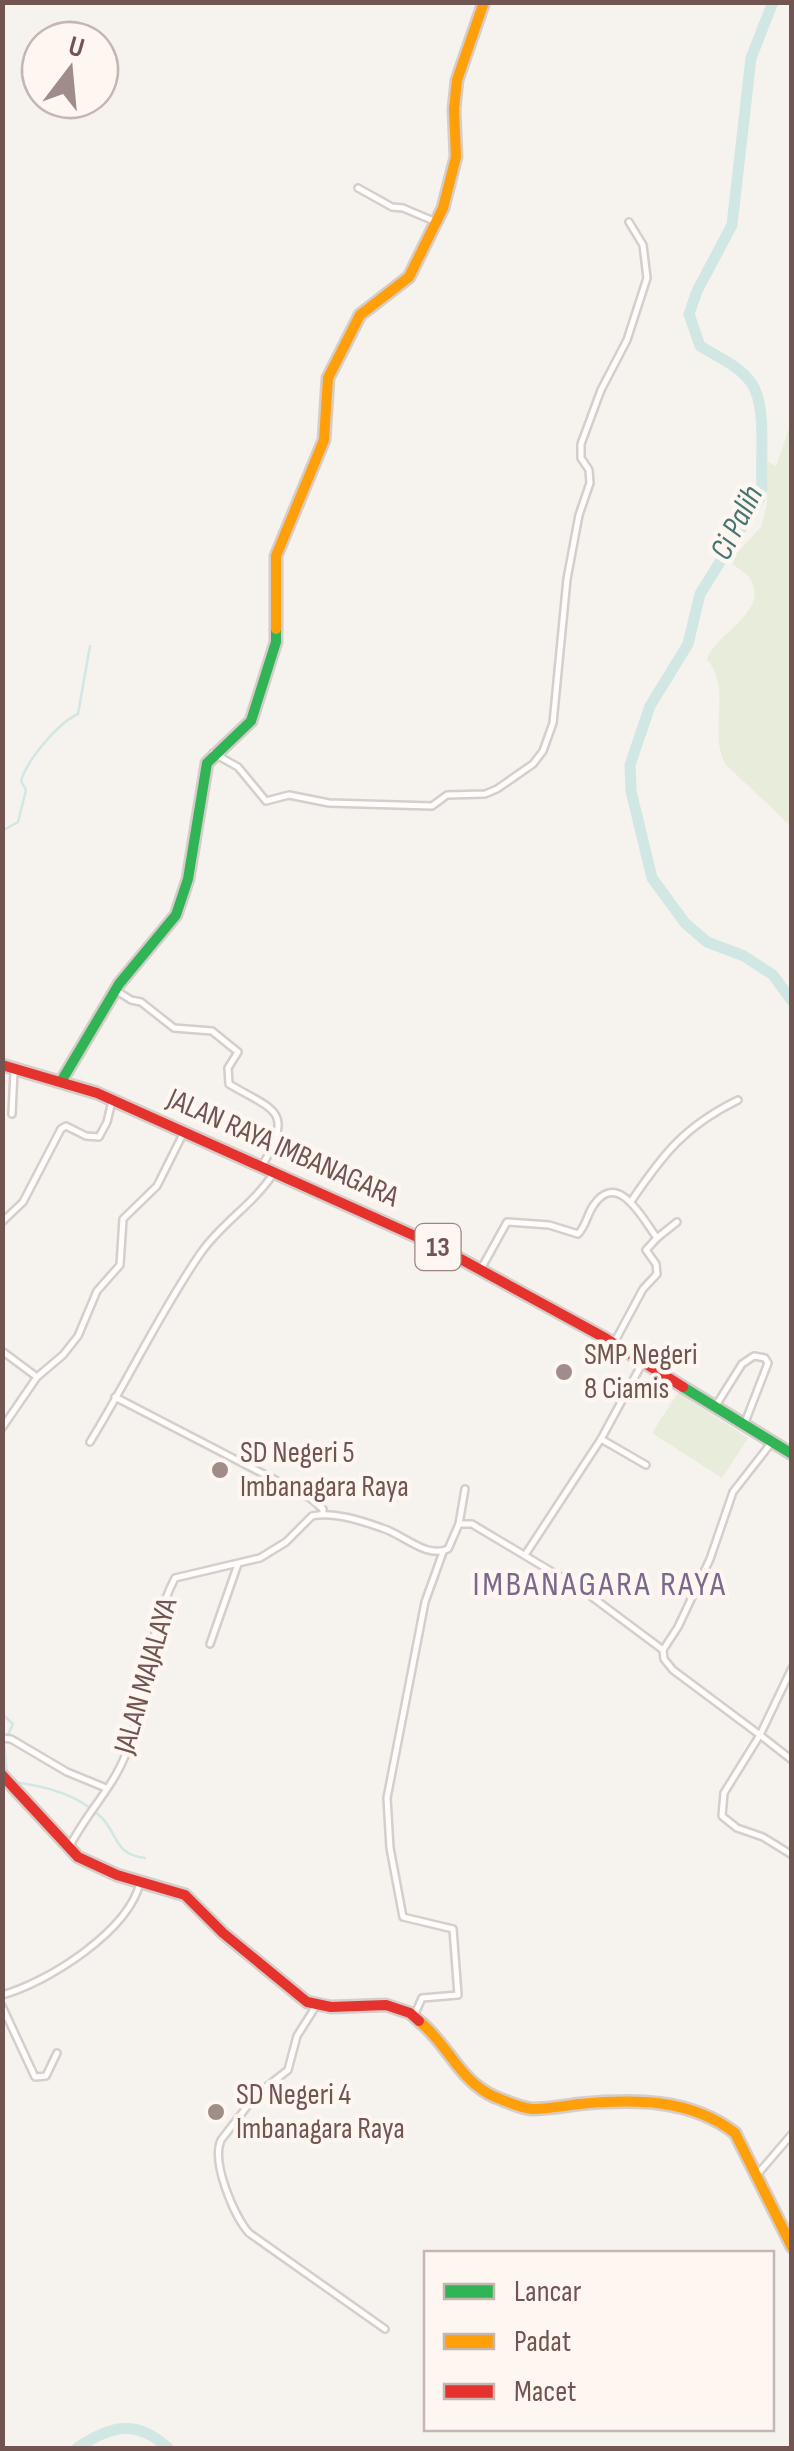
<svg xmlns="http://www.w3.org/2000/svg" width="794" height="2451" font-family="'Sofia Sans Condensed',sans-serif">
<rect width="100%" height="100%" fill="#f6f2ee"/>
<g fill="#e8ecdb">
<path d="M 791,423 L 791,826 L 726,765 C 707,732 733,691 707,659 C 715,634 769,612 751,580 C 748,574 738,569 733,564 L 733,557 L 761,527 L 767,504 L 766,461 L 776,466 Z"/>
<polygon points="678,1393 748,1438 722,1478 652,1433"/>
</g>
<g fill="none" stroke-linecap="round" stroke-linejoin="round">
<g stroke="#d1e7e4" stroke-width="2.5">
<path d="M 2,831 L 18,822 L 26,790 L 21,781 C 27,760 58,723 78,714 L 90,646"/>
<polyline points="2,1714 13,1724 4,1743 7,1775"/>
<path d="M 11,1782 C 41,1785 76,1793 100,1816 C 119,1834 113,1854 145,1858"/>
</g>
<g stroke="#d1e7e4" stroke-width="11">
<path d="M 773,2 L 751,58 L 732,225 L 697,291 L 689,314 L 700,346 C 718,357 740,366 752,384 C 767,406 760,460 762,488 L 760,498 L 700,594 L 688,644 L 650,706 L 630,765 L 631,791 L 652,878 L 685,923 L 707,942 L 744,956 L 773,975 L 792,1001"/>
<path d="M 77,2448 C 110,2426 136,2418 168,2448"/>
</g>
<defs>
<g id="street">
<polyline points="358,188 392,207 403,208 436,222"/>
<polyline points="213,753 238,767 266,801 289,795 329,803 432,806 447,795 485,794 497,789 533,764 543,751 553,723 567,579 579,515 590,483 589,470 581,458 581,444 601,390 627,340 647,278 643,245 629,222"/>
<path d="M 117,991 L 131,1000 L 141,1002 L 174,1028 L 212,1031 L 238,1052 L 228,1068 L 229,1084 C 274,1111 295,1109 262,1166"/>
<polyline points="12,1114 14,1071"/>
<path d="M 632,1200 C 664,1153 685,1126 738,1100"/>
<polyline points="2,1222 23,1202 61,1129 66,1126 86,1136 99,1137 107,1122 112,1101"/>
<path d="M 481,1269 L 507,1222 L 549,1225 L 578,1234 C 586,1226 587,1215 593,1206 C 618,1168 644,1221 657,1238 L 677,1222"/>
<polyline points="614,1343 643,1289 657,1274 656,1264 646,1250 657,1238"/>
<polyline points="2,1351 37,1377"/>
<polyline points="115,1397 310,1498 323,1509 323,1514"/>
<polyline points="715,1407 742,1364 754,1356 765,1358 768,1363 744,1425"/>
<polyline points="2,1428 37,1377 63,1355 78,1336 97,1291 120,1265 123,1219 157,1186 183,1134"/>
<polyline points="601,1439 646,1465"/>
<path d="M 90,1442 C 128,1380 159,1314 200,1254 C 221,1223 253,1205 273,1174"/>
<polyline points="772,1442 733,1492 710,1559 678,1627 663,1650 664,1659 673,1670 760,1735 724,1793 722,1816 737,1828 763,1837 792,1855"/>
<polyline points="459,1524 465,1489"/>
<polyline points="525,1555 601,1439 643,1362"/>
<polyline points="210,1644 238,1564"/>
<polyline points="792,1668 760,1735 792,1760"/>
<polyline points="2,1738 11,1739 67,1772 106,1788"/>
<path d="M 69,1848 C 84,1816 112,1789 125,1756 C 147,1699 147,1632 175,1578 L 260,1558 L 286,1542 L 312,1516 C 333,1511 362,1521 382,1528 C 403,1534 426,1559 448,1549 L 459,1524 L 472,1524 L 584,1591 L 663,1650"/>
<path d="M 2,1995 C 49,1982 128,1931 140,1883"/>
<polyline points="2,2006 35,2077 46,2076 57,2053"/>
<path d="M 316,2006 L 297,2036 L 288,2070 L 256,2095 L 221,2140 C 211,2162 234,2216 249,2233 L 385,2329"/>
<polyline points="414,2016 422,1998 458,1995 453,1929 403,1917 390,1848 387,1798 425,1602 443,1552"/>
<polyline points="756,2176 792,2134"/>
</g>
<g id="fast">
<polyline points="62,1080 119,984 176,915 188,879 207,763 251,721 276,642 276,629"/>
<polyline points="683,1387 792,1454"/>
</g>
<g id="slow">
<polyline points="276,629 276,556 324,440 328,378 360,315 409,277 443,208 456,157 454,109 457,80 484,2"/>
<path d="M 419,2021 C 448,2044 460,2082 495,2097 C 506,2101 520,2108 532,2109 C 547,2109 564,2106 579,2104 C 633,2099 690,2098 735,2133 L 792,2247"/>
</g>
<g id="jam">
<polyline points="2,1065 97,1093 435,1245 605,1338 683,1387"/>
<polyline points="2,1775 78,1857 117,1875 185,1895 223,1933 307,2002 331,2007 386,2005 410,2013 419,2021"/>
</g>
</defs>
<use href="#street" stroke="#d5cecb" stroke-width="10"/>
<use href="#fast" stroke="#d6cdca" stroke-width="15"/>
<use href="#slow" stroke="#d6cdca" stroke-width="15"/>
<use href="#jam" stroke="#d6cdca" stroke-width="15"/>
<use href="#street" stroke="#fefdfc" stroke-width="5"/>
<use href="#fast" stroke="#30b455" stroke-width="10"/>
<use href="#slow" stroke="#ff9f0a" stroke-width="10"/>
<use href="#jam" stroke="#e5322d" stroke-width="10"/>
</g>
<g fill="#a08c88" stroke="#fdf6f1" stroke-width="4">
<circle cx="564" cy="1372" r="10"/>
<circle cx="220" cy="1470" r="10"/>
<circle cx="216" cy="2112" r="10"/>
</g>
<g text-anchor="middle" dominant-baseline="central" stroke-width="9" stroke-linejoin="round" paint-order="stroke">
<rect fill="#fdf6f1" stroke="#9c8581" stroke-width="2.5" x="415.5" y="1224" width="45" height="46" rx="8"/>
<g font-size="28" font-weight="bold" fill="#725551">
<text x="438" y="1247">13</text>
</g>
<g font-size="30" fill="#725551" stroke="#fdf6f1">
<text transform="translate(283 1148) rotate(24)">JALAN RAYA IMBANAGARA</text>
<text transform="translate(146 1676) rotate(-74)">JALAN MAJALAYA</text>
</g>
<g font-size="30" fill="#725551" stroke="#fdf6f1" text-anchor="start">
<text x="584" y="1355">SMP Negeri<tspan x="584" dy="34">8 Ciamis</tspan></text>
<text x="240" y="1453">SD Negeri 5<tspan x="240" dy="34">Imbanagara Raya</tspan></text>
<text x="236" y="2095">SD Negeri 4<tspan x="236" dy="34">Imbanagara Raya</tspan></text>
</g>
<g font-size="32" font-style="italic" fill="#467672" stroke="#fdf6f1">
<text transform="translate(737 523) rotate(-63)">Ci Palih</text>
</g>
<g font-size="35" letter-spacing="2.5" fill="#7a698d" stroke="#fdf6f1">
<text x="600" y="1584">IMBANAGARA RAYA</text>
</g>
</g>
<rect width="794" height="2451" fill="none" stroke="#725551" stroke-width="10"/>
<rect x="424" y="2251" width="350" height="180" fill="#fdf6f1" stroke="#c5b6b1" stroke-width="2.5"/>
<rect x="444" y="2284" width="50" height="15" fill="#30b455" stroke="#c5b6b1" stroke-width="2.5"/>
<text x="514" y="2301" font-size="30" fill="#725551">Lancar</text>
<rect x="444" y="2334" width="50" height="15" fill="#ff9f0a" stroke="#c5b6b1" stroke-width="2.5"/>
<text x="514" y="2351" font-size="30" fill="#725551">Padat</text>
<rect x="444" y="2384" width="50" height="15" fill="#e5322d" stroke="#c5b6b1" stroke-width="2.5"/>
<text x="514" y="2401" font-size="30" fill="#725551">Macet</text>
<g transform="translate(70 70) rotate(16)"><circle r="48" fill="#fdf6f1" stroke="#c5b6b1" stroke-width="2.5"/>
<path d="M0-8L18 38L0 25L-18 38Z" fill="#a08c88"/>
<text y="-15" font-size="28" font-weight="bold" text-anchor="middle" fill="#725551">U</text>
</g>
</svg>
